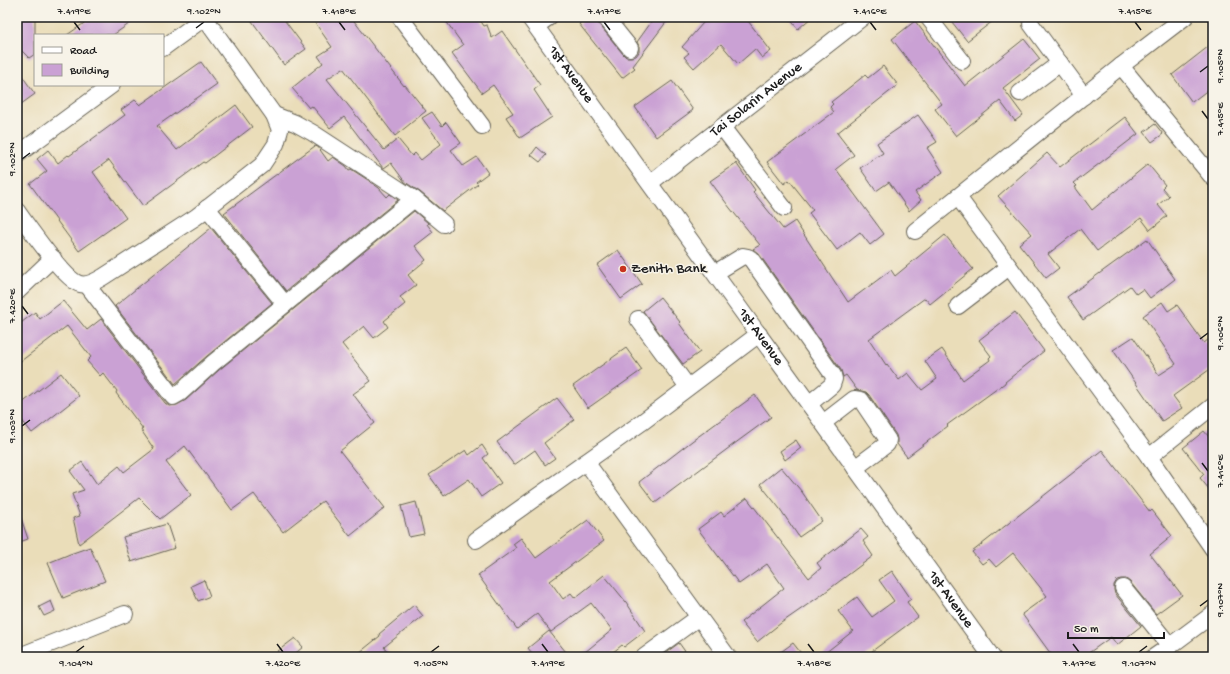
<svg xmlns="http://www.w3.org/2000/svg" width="1230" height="674" font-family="'Gochi Hand',sans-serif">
<rect width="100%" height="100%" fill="#f7f3e8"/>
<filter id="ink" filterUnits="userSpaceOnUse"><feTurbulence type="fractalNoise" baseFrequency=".025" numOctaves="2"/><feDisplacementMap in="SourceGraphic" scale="8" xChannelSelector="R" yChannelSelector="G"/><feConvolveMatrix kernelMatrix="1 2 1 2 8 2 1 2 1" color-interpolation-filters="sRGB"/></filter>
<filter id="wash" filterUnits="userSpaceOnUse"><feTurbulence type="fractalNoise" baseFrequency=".012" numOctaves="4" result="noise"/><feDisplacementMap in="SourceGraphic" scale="16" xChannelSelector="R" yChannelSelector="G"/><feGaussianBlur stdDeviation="0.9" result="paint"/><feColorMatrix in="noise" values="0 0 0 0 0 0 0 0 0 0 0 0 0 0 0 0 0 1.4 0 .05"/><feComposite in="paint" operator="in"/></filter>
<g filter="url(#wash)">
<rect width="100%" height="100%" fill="#eaddb9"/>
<g id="blocks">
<g fill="#caa1d4">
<polygon points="17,17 35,17 35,54 29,58 17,46"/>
<polygon points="93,17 139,17 113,35 67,35"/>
<polygon points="249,17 282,17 306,49 284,65"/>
<polygon points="311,17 351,17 404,86 405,85 426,111 395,136 343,68 327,79 384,150 398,139 412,156 415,153 421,160 441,144 422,118 432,112 442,126 446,122 461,143 451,150 463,166 477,157 488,173 476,182 478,184 443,211 420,192 405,182 391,163 384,168 383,168 344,117 330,128 312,106 309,108 292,88 323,63 318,56 332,47"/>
<polygon points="443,17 478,17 484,26 487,25 492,38 502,31 540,85 534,90 552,117 520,138 506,117 513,113 493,85 482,93 452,53 463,45"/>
<polygon points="587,17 595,17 598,23 623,54 626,57 631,57 636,56 639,52 639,46 637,42 655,17 670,17 633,66 635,68 622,78 579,24"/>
<polygon points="710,17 745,17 771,51 762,58 755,49 738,64 721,44 694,68 684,57 689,53 682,47 703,23"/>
<polygon points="788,17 812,17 798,29"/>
<polygon points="948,17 998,17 967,41"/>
<polygon points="915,21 965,86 1024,39 1040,59 1003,88 1023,115 1015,121 1000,101 956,136 935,109 942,104 892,39"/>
<polygon points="1213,43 1213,86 1192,102 1172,75"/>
<polygon points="201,62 217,84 157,126 177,150 236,105 252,127 205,163 203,162 143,206 109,160 93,172 126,218 79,251 30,184 47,171 37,159 48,150 58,163 68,155 69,156 125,115 121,110 135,100 140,105"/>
<polygon points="883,66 898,85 837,133 854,155 836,169 884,234 870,245 860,232 837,250 809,213 813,210 789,180 784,184 767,162 834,112 830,107 833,104 831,102 865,75 868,78"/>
<polygon points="17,69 35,94 17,107"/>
<polygon points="672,81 693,110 656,137 635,107"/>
<polygon points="918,115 937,142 927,148 943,172 915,192 921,200 909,211 889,182 876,191 860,168 883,153 877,143"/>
<polygon points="1125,117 1138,134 1074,183 1077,186 1075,187 1092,210 1148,164 1165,185 1162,188 1169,196 1158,205 1167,216 1150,230 1141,218 1097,251 1080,229 1048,254 1059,268 1046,278 1019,244 1032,234 998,196 1047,153 1060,167"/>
<polygon points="1155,124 1163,134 1152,142 1144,132"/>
<polygon points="315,146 318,147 328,161 333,157 346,166 349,170 351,169 368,180 371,183 372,183 379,188 387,197 390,194 398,200 286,291 224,213"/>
<polygon points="537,147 546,155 540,162 531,155"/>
<polygon points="736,163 755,190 753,192 783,229 795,221 848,302 891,270 895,276 945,235 973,269 930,304 925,298 869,339 886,365 887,364 899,380 908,373 922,390 937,379 925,361 942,349 963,380 990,360 989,358 991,356 979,340 1015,312 1044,351 1005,382 1005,383 947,425 948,426 907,457 897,444 897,439 896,435 869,395 866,392 857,390 846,375 843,377 841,370 759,254 753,249 760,245 730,208 710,181"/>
<polygon points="414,211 428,223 427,224 433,232 415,246 426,260 408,275 416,285 400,297 405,304 384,321 388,327 374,338 364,326 342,344 371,381 353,394 375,423 340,451 385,508 350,536 323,501 283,532 254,494 232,510 185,446 166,462 191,495 160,519 139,498 79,544 73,518 80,516 72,494 84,490 70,471 82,462 97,484 119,466 124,472 154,449 141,430 143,429 116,393 117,391 103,373 100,376 87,361 91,357 67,326 17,364 17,326 35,312 40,319 63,301 87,330 101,319 165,403 169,406 177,405 186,400 219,370"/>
<polygon points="211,228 272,303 207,356 175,384 115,306"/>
<polygon points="1147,239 1175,279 1150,298 1143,289 1136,294 1130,286 1083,320 1067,297"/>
<polygon points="618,250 642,284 621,299 597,265"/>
<polygon points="660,297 680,322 679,323 700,352 683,364 643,311"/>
<polygon points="1162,302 1168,311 1177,305 1204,343 1213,336 1213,367 1173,396 1182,408 1162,421 1113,350 1133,337 1159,375 1176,364 1143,316"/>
<polygon points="626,348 642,370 588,408 573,386"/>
<polygon points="61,373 79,396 32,433 17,414 17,407"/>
<polygon points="755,395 771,417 730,447 655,503 639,482 692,441"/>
<polygon points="557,398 574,420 544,443 555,458 545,465 535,450 514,465 497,442"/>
<polygon points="1204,431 1213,442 1213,494 1200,478 1204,474 1183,448"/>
<polygon points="796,440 801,448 785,460 780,451"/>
<polygon points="482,445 488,454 483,458 501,483 481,497 469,479 444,496 429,475 466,450 469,455"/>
<polygon points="1102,450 1150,512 1152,510 1172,536 1150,554 1182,595 1156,614 1130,582 1126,579 1121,579 1117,580 1114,585 1114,590 1115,594 1141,626 1117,645 1111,637 1083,657 1053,657 1022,614 1047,596 1013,553 996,567 989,559 982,564 972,552"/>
<polygon points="781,467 802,492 822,521 799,537 780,509 760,484"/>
<polygon points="747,498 809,578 821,568 817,563 861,529 868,537 863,541 873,556 820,596 781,623 757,642 741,622 784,588 767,564 739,584 698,529 721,512 724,516"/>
<polygon points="416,502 424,534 409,537 401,506"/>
<polygon points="17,512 19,512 28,539 17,543"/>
<polygon points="588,520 604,541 550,581 563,599 571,593 575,598 604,575 626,602 645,631 624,647 622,645 607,657 579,657 612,630 591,603 551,632 537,614 517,629 478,575 516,548 513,544 521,538 536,558"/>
<polygon points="167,524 175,548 131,562 123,537"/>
<polygon points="90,547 105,581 63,598 48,563 70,554"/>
<polygon points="892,571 911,599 907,602 918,617 864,657 820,657 853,631 838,611 857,597 872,617 894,601 879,580"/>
<polygon points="204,580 210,596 198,601 191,586"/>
<polygon points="51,601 55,611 44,616 39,607"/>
<polygon points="414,605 423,616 384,647 392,657 354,657 380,636 379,634"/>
<polygon points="549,631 570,657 535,657 528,648"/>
<polygon points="295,638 303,647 291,657 283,657 278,651"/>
<polygon points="679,643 689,657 660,657"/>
<polygon points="793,643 804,657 774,657"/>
</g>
</g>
</g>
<g filter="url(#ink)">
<use href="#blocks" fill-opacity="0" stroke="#646053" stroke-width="1"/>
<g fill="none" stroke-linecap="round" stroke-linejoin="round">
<defs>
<g id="minor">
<polyline points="400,17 482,126"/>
<path id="s1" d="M 529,17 L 992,657"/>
<polyline points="605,17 630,48"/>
<polyline points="928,17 962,61"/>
<polyline points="1031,24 1084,96"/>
<polyline points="536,26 549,17"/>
<polyline points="163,48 204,18"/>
<polyline points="1121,66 1213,178"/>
<polyline points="1020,93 1060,63"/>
<polyline points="274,115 295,123 313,133 414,199 444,224"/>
<polyline points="722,127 784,208"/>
<polyline points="17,155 112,85"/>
<path id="s2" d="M 650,183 L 863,17"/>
<polyline points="958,197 1149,457 1213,549"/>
<polyline points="207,208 285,304"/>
<path d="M 17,211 C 27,225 66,281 80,284 C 88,286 96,281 103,277 L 196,217 L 262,165 L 276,144 L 280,130 L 274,115 L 204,17"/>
<polyline points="915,231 1121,66 1185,17"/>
<polyline points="715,273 743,256 748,257 751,259 833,375 834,379 832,385 809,404"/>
<polyline points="87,285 173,397 180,393 213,363 414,199"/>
<polyline points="17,292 53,258"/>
<polyline points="958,306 1009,267"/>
<polyline points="638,319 688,387"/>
<polyline points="823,423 854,399 861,400 888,440 887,444 855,468"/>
<polyline points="1149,457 1213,406"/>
<polyline points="586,462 728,657"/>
<polyline points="476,540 641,423 759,334"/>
<polyline points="1123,588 1170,646"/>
<polyline points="17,657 125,614"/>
<polyline points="644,657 699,617"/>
<polyline points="1154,657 1170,646 1213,614"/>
</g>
</defs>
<use href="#minor" stroke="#646053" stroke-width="18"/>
<use href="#minor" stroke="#fff" stroke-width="16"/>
</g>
</g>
<path fill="none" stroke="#1c1c1c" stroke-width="1.5" d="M 74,22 L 80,30M 339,22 L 345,30M 604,22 L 610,30M 870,22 L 876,30M 1135,22 L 1141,30M 196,28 L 204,22M 1200,72 L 1208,66M 1202,111 L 1208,119M 22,159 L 30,153M 22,306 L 28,314M 1200,339 L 1208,333M 22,426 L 30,420M 1202,463 L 1208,471M 1200,606 L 1208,600M 277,644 L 283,652M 542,644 L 548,652M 808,644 L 814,652M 1073,644 L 1079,652M 76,652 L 84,646M 431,652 L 439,646M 1139,652 L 1147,646"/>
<circle fill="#c8321e" stroke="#f7f3e8" stroke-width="1.5" cx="623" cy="269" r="4"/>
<g text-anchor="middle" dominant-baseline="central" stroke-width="3" stroke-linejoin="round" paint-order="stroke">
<g font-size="15" fill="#1c1c1c" stroke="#f7f3e8">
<text stroke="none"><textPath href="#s1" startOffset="71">1st Avenue</textPath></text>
<text stroke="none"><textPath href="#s2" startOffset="135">Tai Solarin Avenue</textPath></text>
<text stroke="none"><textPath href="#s1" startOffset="395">1st Avenue</textPath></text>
<text stroke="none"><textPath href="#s1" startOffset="719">1st Avenue</textPath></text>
</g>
<g font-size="15" fill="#1c1c1c" stroke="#f7f3e8" text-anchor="start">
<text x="631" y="269">Zenith Bank</text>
</g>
</g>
<rect width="1230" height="674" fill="none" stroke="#f7f3e8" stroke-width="44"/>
<rect x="34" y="34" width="130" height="52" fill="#f7f3e8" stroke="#9f9d96"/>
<rect x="42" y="47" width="20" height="6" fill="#ffffff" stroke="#9f9d96"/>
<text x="70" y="54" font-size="12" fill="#1c1c1c">Road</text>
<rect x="42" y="64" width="20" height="12" fill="#caa1d4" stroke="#9f9d96"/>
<text x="70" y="74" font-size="12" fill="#1c1c1c">Building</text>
<path d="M1068 632v6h96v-6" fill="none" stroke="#1c1c1c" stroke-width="2"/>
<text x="1074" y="632" font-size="12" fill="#1c1c1c" stroke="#f7f3e8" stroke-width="3" paint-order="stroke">50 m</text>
<rect x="22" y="22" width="1186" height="630" fill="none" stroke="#1c1c1c" stroke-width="1.5"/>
<g font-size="10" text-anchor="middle" fill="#1c1c1c">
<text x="74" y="14">7.419°E</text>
<text x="204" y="14">9.102°N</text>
<text x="339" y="14">7.418°E</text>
<text x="604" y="14">7.417°E</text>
<text x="870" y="14">7.416°E</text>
<text x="1135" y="14">7.415°E</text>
<text transform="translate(1219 66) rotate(-90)" y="4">9.105°N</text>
<text transform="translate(1219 119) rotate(-90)" y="4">7.415°E</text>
<text transform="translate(11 159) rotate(-90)" y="4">9.102°N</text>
<text transform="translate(11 306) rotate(-90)" y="4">7.420°E</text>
<text transform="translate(1219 333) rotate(-90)" y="4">9.106°N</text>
<text transform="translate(11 426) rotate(-90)" y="4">9.103°N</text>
<text transform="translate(1219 471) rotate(-90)" y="4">7.416°E</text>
<text transform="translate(1219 600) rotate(-90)" y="4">9.107°N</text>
<text x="76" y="666">9.104°N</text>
<text x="283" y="666">7.420°E</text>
<text x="431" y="666">9.105°N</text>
<text x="548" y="666">7.419°E</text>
<text x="814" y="666">7.418°E</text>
<text x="1079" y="666">7.417°E</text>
<text x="1139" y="666">9.107°N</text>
</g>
</svg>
